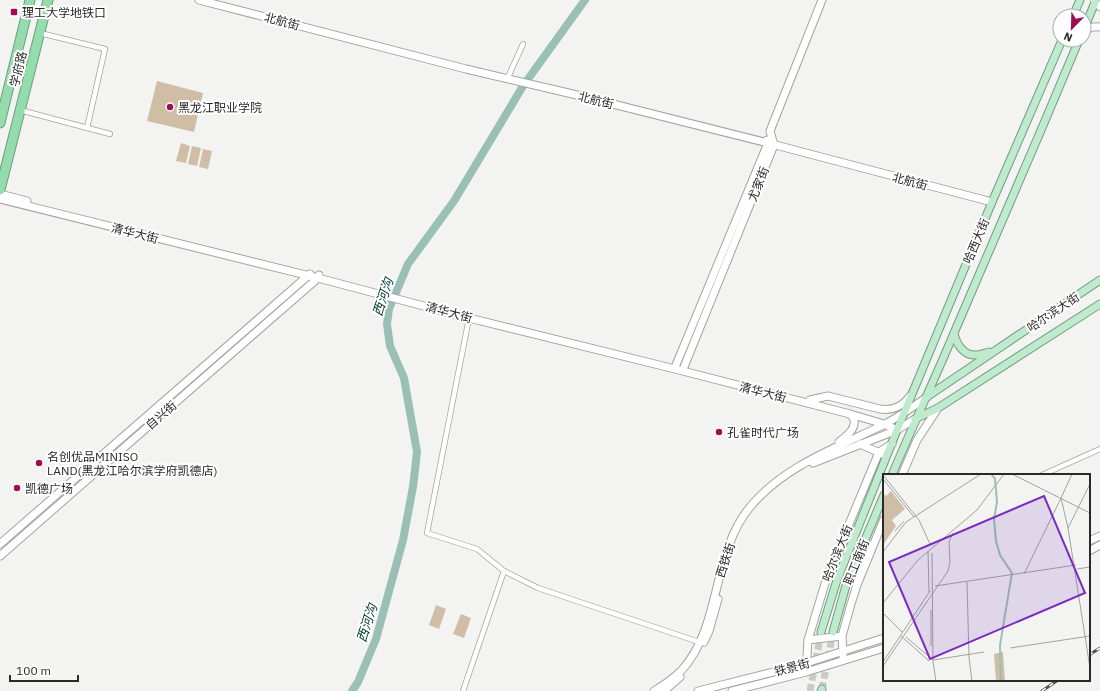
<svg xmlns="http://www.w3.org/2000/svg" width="1100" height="691" font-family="'IBM Plex Sans','Noto Sans SC',sans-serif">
<rect width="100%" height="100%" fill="#f3f4f1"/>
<g fill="#cfbea5">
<polygon points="157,81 203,93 194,132 147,121"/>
<polygon points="181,143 190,146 186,163 176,161"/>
<polygon points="192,146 201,148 197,166 188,164"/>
<polygon points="203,149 212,151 208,169 199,167"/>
<polygon points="436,605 446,609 439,629 429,625"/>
<polygon points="461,614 471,618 464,638 453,634"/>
</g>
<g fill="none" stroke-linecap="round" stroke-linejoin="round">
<polyline stroke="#9abfb7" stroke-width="8" points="352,691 358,682 376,639 403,540 413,487 417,452 404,378 390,346 387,324 389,309 408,264 454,201 523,86 585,0"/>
<g stroke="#cacbc9" stroke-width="7" stroke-dasharray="7 3.5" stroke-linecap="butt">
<polyline points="822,689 833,632"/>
<polyline points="810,691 821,633"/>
</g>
<defs>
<g id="street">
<polyline points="40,33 105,49 87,128"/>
<polyline points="509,75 523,44"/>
<polyline points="20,110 110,134"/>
<polyline points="1042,475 1100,449"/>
<polyline points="504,571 538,588 699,642"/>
<polyline points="463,691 504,571 477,549 427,533 469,318"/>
</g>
<g id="secondary">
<polyline points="199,0 466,69 577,95 768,143 992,202"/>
<polyline points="1094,0 1100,7"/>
<path d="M 1084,33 C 1088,27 1093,26 1100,27"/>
<polyline points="0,194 27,201"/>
<polyline points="0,199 318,278 469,318 675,369 850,414 884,424 897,430"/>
<polyline points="676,365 768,143 767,140"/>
<polyline points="684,367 774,145 770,131 822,0"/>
<path d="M 810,400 L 828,396 L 880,409 C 894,411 903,406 911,395"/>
<path d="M 839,442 C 846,436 856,430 854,419 L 850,414"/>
<polyline points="860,444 882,454"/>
<polyline points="813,463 897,430 915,419"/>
<polyline points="902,475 917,440 938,408"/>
<polyline points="1089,541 1100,536"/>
<polyline points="0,544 310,274"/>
<polyline points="1089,551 1100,545"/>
<polyline points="0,556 318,278 319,275"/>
<polyline points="808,640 842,636"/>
<polyline points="704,642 709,631 718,599"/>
<polyline points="843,656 842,636 851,604 857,585 884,519"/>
<polyline points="806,672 808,640 827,577 879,452 892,444"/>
<path d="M 654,691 C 664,685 673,679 681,671 C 722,627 711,554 750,507 C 784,466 836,448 883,425 C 899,417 913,407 927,397"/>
<polyline points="664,691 680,677"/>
<polyline points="698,691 797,666 884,638"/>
<polyline points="732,691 806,672 884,648"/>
</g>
<g id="primary">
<polyline points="1073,16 1080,0"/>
<polyline points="1084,29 1096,0"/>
<path d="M 954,333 C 956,344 964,356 976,355 C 980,355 985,353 989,352"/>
<polyline points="928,396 1100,280"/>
<polyline points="915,419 938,408 1100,304"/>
<path d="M 892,475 C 912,427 934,381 954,333 C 996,236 1038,138 1079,40"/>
<polyline points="821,632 837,580 897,430 992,202 1062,40"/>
<polyline points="833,632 847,582 884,495"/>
<polyline points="821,691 822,689"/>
</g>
<g id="highway">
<polyline points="0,123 30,0"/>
<polyline points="0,190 48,0"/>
</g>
</defs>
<use href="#street" stroke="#a2a4a1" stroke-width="6"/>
<use href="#secondary" stroke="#a2a4a1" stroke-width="9"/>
<use href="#primary" stroke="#6f9d7e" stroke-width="9"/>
<use href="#highway" stroke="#6f9d7e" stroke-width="11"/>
<use href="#street" stroke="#fff" stroke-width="4.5"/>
<use href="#secondary" stroke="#fff" stroke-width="7"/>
<use href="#primary" stroke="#bfeacd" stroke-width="7"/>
<use href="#highway" stroke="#95dcac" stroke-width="9"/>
<defs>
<g id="rail">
<polyline points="1089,655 1100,648"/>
<polyline points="1042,691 1058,680"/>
</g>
</defs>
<use href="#rail" stroke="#525352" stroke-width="3"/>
<use href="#rail" stroke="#fff" stroke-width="1.5" stroke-dasharray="4.5" stroke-linecap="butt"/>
</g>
<g fill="#9f0c55" stroke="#fff" stroke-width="1.5">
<rect x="10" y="8" width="8" height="8" rx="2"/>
<circle cx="170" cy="107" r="4"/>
<circle cx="719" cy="432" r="4"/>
<circle cx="39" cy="463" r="4"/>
<circle cx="17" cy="488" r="4"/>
</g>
<g text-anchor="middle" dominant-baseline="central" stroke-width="4" stroke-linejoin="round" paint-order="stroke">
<g font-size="12" fill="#282928" stroke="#fff" text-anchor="start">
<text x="22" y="12">理工大学地铁口</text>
<text x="178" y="107">黑龙江职业学院</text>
<text x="727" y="432">孔雀时代广场</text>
<text x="47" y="456">名创优品MINISO<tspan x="47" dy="14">LAND(黑龙江哈尔滨学府凯德店)</tspan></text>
<text x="25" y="488">凯德广场</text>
</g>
<g font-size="12" fill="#282928" stroke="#fff">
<text transform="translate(282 21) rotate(15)">北航街</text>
<text transform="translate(18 69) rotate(-76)">学府路</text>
<text transform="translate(596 100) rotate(14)">北航街</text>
<text transform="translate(910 181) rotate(15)">北航街</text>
<text transform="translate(758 184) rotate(-68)">尤家街</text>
<text transform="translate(135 233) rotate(14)">清华大街</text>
<text transform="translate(976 241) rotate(-67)">哈西大街</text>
<text transform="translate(449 312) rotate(15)">清华大街</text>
<text transform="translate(1053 312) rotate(-34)">哈尔滨大街</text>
<text transform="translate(763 392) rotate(14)">清华大街</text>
<text transform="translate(161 415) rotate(-41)">自兴街</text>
<text transform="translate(837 553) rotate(-68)">哈尔滨大街</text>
<text transform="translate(725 560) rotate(-72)">西铁街</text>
<text transform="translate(856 562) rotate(-68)">职工南街</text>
<text transform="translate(792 667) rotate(-15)">铁景街</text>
</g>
<g font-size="13" font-style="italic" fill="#003b32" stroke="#fff">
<text transform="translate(383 297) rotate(-72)">西河沟</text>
<text transform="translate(367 623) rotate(-72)">西河沟</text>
</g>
</g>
<g transform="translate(883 474)">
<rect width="207" height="207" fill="#f3f4f1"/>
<path d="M 8,17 L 22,35 L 9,46 L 13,52 L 0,71 L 0,19 L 3,22 ZM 120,178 L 122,207 L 113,207 L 111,180 Z" fill="#cfbea5"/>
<path fill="none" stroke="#9abfb7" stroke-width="2" d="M 108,0 L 112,5 L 114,28 L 111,45 L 113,67 L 117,81 L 129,99 L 117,171 L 118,207"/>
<path fill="none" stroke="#a2a3a1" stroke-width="1" d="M 129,0 L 207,39M 189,0 L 178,24 L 185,54 L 207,194M 0,1 L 36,46 L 47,70M 0,5 L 31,43M 185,54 L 207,10M 12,57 L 21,47M 45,77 L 46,118M 0,78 L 23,48 L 98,0M 49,79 L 50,188 L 53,207M 194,95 L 207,93M 141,100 L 178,24M 84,108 L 86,184 L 89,207M 52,112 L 193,91M 0,129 L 35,86 L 94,36 L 121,0M 0,139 L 19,158M 18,162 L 46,187M 23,163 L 50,186 L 101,178M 48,172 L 48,136M 127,174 L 207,162M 0,188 L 47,117M 0,192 L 65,97 L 67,88 L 66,68 L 70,59"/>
<path fill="#7b2cbf" fill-opacity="0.15" stroke="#7b2cbf" stroke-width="2" d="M 161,22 L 202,119 L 47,185 L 6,88 Z"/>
<rect width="207" height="207" fill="none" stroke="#282928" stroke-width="2"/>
</g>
<g transform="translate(1072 28) rotate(203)"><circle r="19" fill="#ffffff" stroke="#a9a9a9"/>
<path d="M0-3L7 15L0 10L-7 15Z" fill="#9f0c55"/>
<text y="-6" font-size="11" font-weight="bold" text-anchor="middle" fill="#282928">N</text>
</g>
<path d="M10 675v6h68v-6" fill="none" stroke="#282928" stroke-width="2"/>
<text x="16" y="675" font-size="12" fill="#282928" stroke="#ffffff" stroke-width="3" paint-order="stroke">100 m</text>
</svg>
